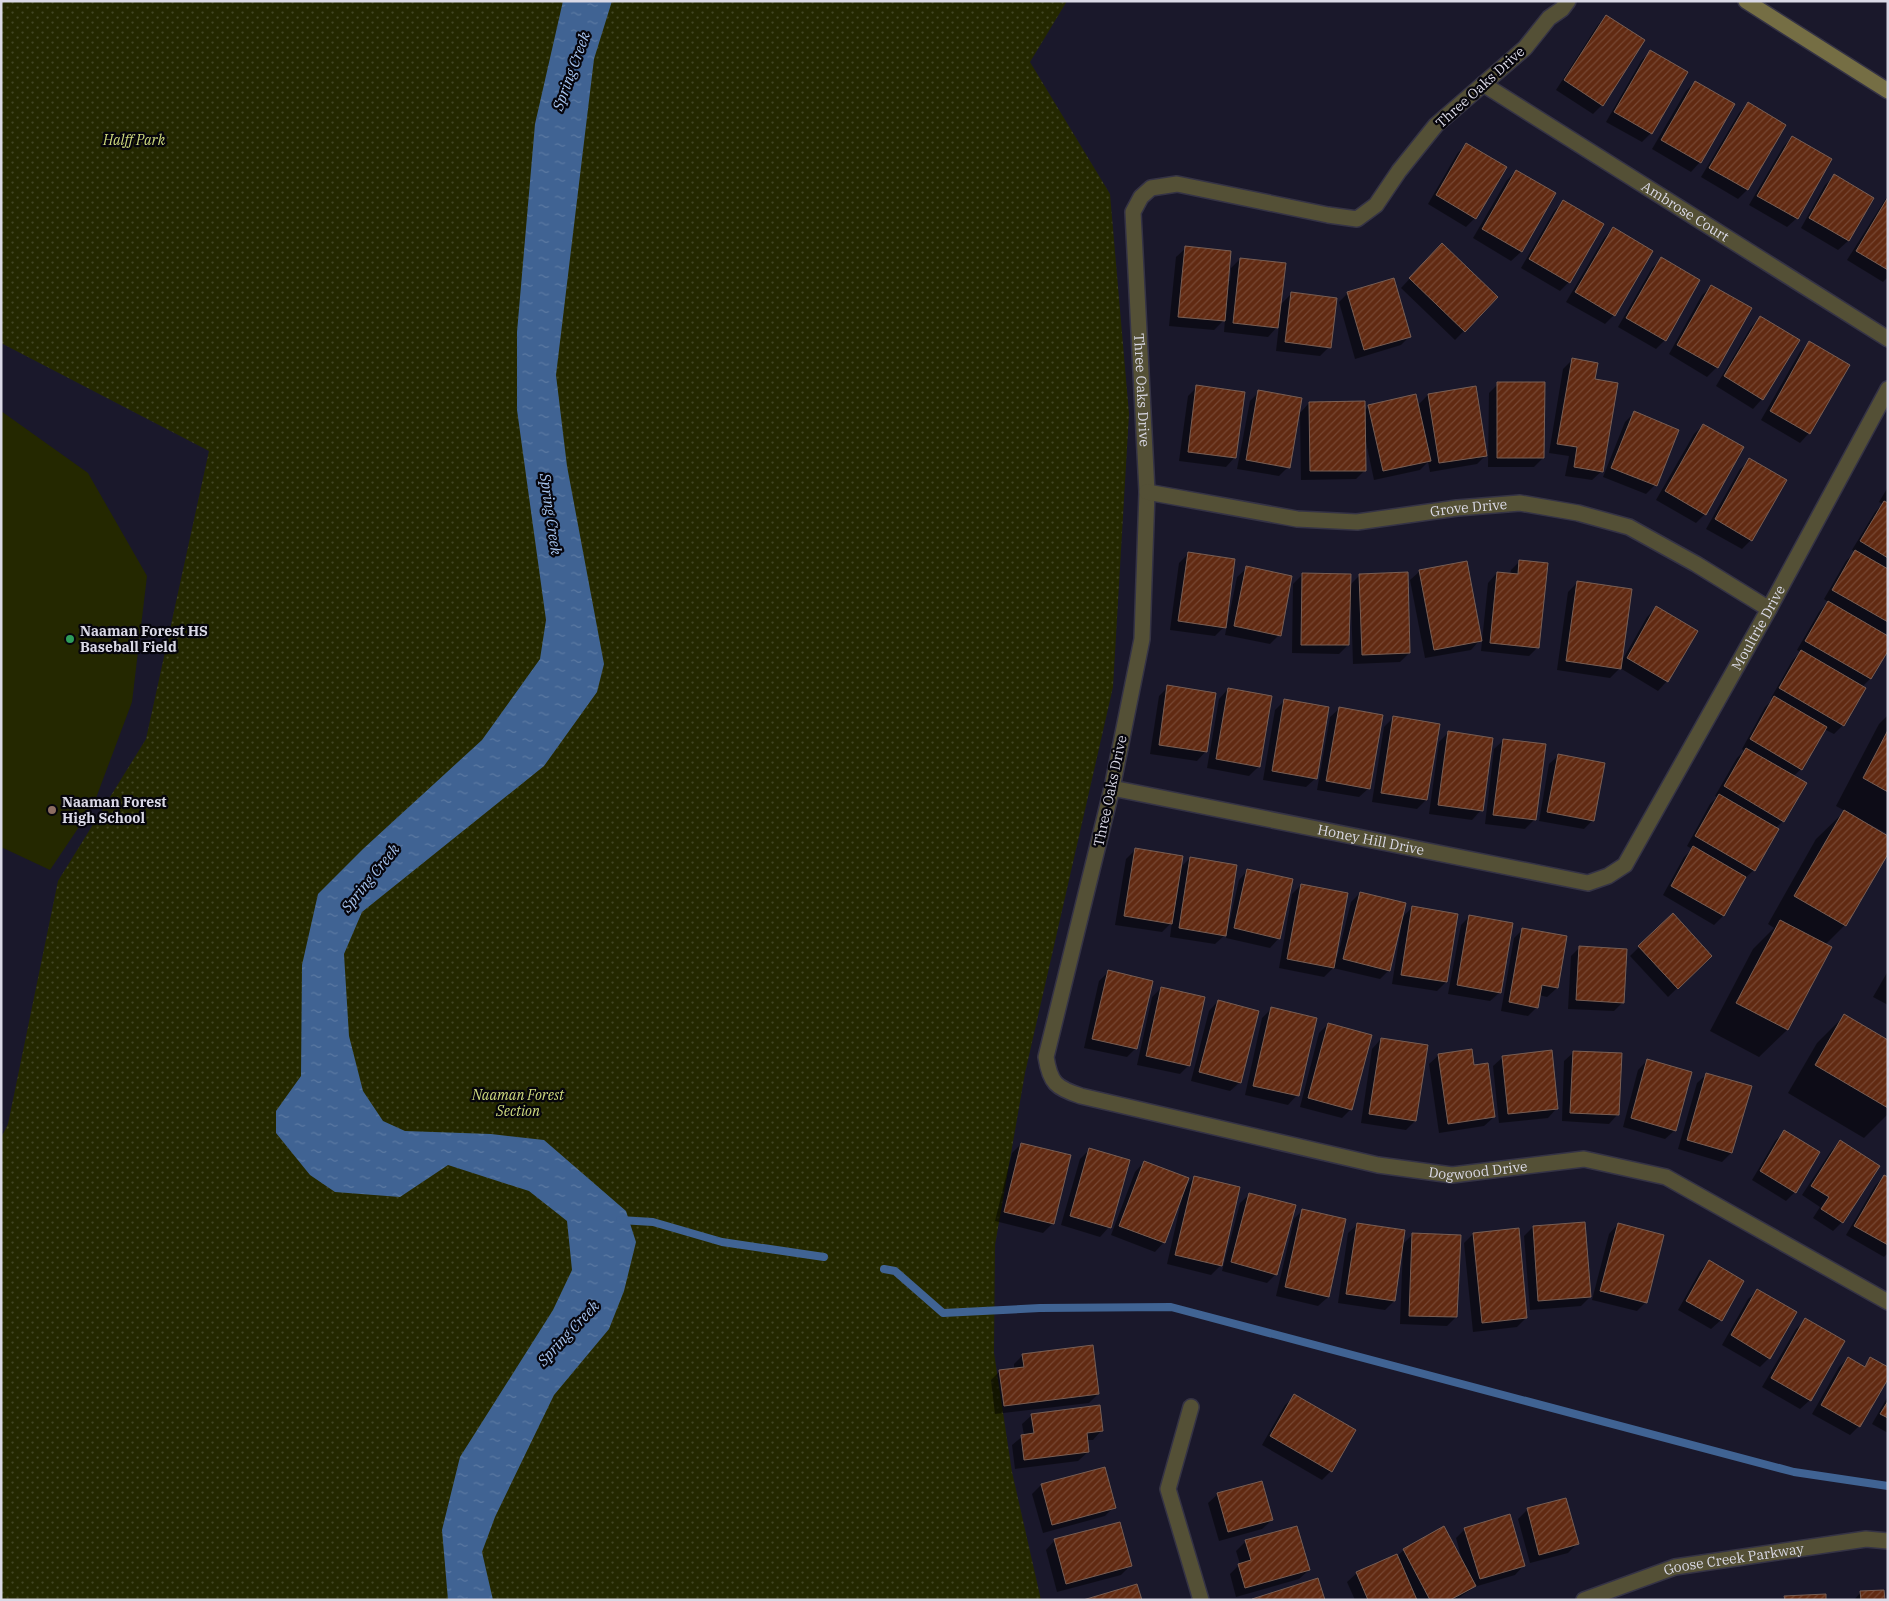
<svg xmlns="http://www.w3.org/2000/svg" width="1889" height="1601" font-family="'IBM Plex Serif',serif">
<defs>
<pattern id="green-dots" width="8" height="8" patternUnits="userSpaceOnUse" patternTransform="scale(1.25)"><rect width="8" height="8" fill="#242800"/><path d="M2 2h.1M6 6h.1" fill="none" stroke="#434725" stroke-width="1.8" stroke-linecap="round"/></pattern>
<pattern id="water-ripples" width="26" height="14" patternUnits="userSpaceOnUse" patternTransform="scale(1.25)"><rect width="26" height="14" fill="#406393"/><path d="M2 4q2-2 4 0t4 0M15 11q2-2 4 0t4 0" fill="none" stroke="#5b79a2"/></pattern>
<pattern id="building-hatch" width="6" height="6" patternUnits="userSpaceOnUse" patternTransform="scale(1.25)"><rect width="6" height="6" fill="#612a12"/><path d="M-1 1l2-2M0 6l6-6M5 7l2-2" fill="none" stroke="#774834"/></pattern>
</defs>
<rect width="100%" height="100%" fill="#1a182b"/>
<polygon fill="url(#green-dots)" points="1,1 1067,1 1030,62 1110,194 1129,414 1113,687 1025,1073 995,1245 994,1353 1012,1472 1041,1600 1,1600 1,1138 8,1124 58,881 146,739 209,451 1,343"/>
<polygon fill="#242800" points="1,411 88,473 147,576 132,702 93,806 50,870 1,847"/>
<polygon fill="url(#water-ripples)" points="563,1 612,1 594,59 556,375 567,466 604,664 597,692 544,766 362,912 344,954 349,1036 363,1091 383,1121 405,1131 491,1134 544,1140 626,1211 636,1242 624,1291 609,1329 554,1395 495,1517 482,1552 493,1600 448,1600 442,1530 460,1457 553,1310 572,1270 567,1221 529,1191 448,1165 400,1197 335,1192 310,1175 276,1133 276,1111 301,1076 302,965 318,894 363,849 482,740 540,659 546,620 517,410 517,332 535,124"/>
<g fill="#0007">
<polygon points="1606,16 1602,105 1593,114 1556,90 1597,26"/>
<polygon points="1650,52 1651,133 1642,142 1606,122 1641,61"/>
<polygon points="1695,82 1733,104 1700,162 1691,172 1652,149 1686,91"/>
<polygon points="1748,104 1784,125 1747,190 1738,199 1701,177 1739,113"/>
<polygon points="1792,137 1797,218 1787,227 1749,205 1783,147"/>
<polygon points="1466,144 1475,218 1466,227 1428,204 1457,154"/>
<polygon points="1516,171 1554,194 1521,252 1511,261 1473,238 1507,180"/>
<polygon points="1834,176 1872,198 1848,241 1838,250 1801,228 1825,185"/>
<polygon points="1888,195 1888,277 1883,282 1847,260"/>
<polygon points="1564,201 1569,282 1560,291 1521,268 1554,211"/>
<polygon points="1613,228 1614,315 1605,324 1566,302 1604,238"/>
<polygon points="1186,248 1227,281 1230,281 1231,268 1240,259 1280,305 1292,293 1329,347 1320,356 1276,351 1279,325 1268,337 1224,332 1225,319 1214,330 1169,326 1176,257"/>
<polygon points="1433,254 1497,297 1455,340 1401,288"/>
<polygon points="1662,259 1665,340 1656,349 1618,327 1652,268"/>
<polygon points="1712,286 1751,309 1717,367 1707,377 1669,354 1702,295"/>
<polygon points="1348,293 1410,336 1401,345 1355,359 1339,302"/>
<polygon points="1761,318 1762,399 1753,409 1716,386 1751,327"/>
<polygon points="1810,343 1848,365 1809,433 1800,443 1761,420 1800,352"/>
<polygon points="1572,360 1593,380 1602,471 1592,480 1565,476 1569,456 1549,453 1563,369"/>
<polygon points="1498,384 1543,458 1534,467 1488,467 1489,393"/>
<polygon points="1197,387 1235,457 1226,467 1179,461 1188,396"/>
<polygon points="1475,388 1486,455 1477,464 1430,472 1428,462 1420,470 1374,480 1366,442 1365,470 1356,479 1301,480 1300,413 1309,403 1364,411 1369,406 1417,406 1428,395"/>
<polygon points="1259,392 1288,467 1279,476 1237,469 1250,401"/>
<polygon points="1634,413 1655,485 1646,494 1603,477 1625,422"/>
<polygon points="1703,425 1705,514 1696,523 1656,500 1694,434"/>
<polygon points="1750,460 1751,540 1742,549 1706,529 1740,469"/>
<polygon points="1888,487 1888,631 1884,635 1888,648 1870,679 1862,687 1843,725 1834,734 1824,729 1801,769 1793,777 1783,821 1776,828 1754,870 1744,879 1723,916 1714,925 1663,895 1684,857 1692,849 1687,846 1710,804 1717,797 1715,796 1737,758 1744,751 1742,749 1765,707 1773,699 1771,698 1792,661 1800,652 1797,650 1819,612 1828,602 1824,599 1846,561 1855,552 1852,550 1875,512 1883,504 1879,502"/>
<polygon points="1188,554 1224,627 1215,636 1170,630 1179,563"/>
<polygon points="1520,561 1538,647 1529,656 1481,651 1488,583 1497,573 1510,575 1511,570"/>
<polygon points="1247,568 1279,635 1270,644 1225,635 1237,577"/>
<polygon points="1420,571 1480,640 1471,650 1425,658 1410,580"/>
<polygon points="1302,575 1349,586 1360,575 1409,653 1400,662 1353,664 1351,603 1349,603 1348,645 1339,654 1292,653 1293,584"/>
<polygon points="1577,583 1620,664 1647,617 1656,608 1667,681 1658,691 1620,668 1610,678 1557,670 1568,592"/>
<polygon points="1168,687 1206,751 1197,761 1150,754 1159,696"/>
<polygon points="1228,689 1259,766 1249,776 1207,768 1219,699"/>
<polygon points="1284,701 1316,778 1306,787 1263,780 1275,710"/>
<polygon points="1340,708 1369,788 1359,797 1317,790 1330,717"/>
<polygon points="1888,715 1888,831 1886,833 1869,824 1845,925 1825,945 1830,948 1787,1030 1759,1057 1710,1031 1753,949 1774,928 1768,924 1816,839 1845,811 1836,806 1879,724"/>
<polygon points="1393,718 1426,800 1417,809 1372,802 1384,727"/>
<polygon points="1448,733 1481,810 1472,820 1429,814 1439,742"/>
<polygon points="1504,740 1534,820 1525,829 1485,824 1494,749"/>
<polygon points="1559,755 1593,820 1584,829 1539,821 1549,764"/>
<polygon points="1135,850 1179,869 1190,858 1228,928 1239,880 1248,870 1279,938 1270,948 1226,938 1227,933 1215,944 1170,937 1172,922 1162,932 1115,925 1126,859"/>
<polygon points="1301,885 1337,958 1351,902 1360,893 1401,918 1412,908 1446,982 1437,991 1392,984 1401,928 1399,927 1389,970 1380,979 1333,968 1324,977 1279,968 1292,894"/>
<polygon points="1672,915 1701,965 1668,997 1630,956"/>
<polygon points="1470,916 1500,992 1490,1001 1448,994 1461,925"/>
<polygon points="1523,929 1566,937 1557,988 1547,997 1539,995 1537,1007 1528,1016 1501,1011 1514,938"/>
<polygon points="1580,947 1623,1002 1614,1011 1568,1009 1571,956"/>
<polygon points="1888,971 1888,1005 1873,997"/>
<polygon points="1108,972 1136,1048 1127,1057 1084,1048 1099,981"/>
<polygon points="1161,988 1189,1065 1180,1074 1137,1065 1152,997"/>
<polygon points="1218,1001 1240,1082 1230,1091 1191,1081 1209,1011"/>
<polygon points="1271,1009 1297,1095 1288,1105 1245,1095 1262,1018"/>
<polygon points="1844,1016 1888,1041 1888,1114 1864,1138 1788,1093 1817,1043"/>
<polygon points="1328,1024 1351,1109 1342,1118 1300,1107 1319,1033"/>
<polygon points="1381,1039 1426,1046 1415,1121 1406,1130 1361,1123 1372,1049"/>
<polygon points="1574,1052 1618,1114 1609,1124 1562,1121 1564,1061"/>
<polygon points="1439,1055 1473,1067 1494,1117 1484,1126 1439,1133 1429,1064"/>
<polygon points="1503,1057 1557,1108 1548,1118 1499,1123 1493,1066"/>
<polygon points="1647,1061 1675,1130 1665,1139 1623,1127 1638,1070"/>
<polygon points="1707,1074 1751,1087 1731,1153 1722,1162 1678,1149 1697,1083"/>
<polygon points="1784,1132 1795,1192 1786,1201 1752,1180 1775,1141"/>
<polygon points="1840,1142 1842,1222 1833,1231 1813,1218 1820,1207 1802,1195 1831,1151"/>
<polygon points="1021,1144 1053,1223 1043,1233 995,1221 1012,1153"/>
<polygon points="1089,1150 1109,1227 1100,1237 1061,1225 1080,1159"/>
<polygon points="1144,1162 1185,1187 1194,1177 1239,1188 1220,1266 1211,1275 1167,1264 1182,1198 1164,1242 1155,1252 1111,1235 1135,1172"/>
<polygon points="1884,1176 1888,1179 1888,1253 1884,1257 1846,1235 1875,1186"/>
<polygon points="1250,1194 1276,1274 1267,1283 1222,1271 1240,1203"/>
<polygon points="1303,1210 1328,1297 1318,1306 1276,1296 1294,1219"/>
<polygon points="1358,1224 1402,1245 1413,1234 1456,1317 1447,1326 1400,1324 1403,1247 1401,1247 1394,1301 1385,1310 1338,1303 1348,1233"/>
<polygon points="1618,1224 1646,1302 1637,1311 1592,1300 1609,1234"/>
<polygon points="1533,1227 1590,1297 1581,1306 1530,1310 1524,1236"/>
<polygon points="1473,1234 1526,1318 1517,1327 1473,1332 1464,1243"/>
<polygon points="1709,1262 1721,1320 1711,1329 1678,1310 1700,1271"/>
<polygon points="1758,1290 1769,1358 1760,1367 1722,1345 1748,1299"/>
<polygon points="1805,1320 1810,1400 1800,1409 1762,1387 1796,1329"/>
<polygon points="1023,1355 1098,1394 1089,1403 995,1414 991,1380 1000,1371 1014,1369 1014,1364"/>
<polygon points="1848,1358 1863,1367 1871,1359 1859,1426 1850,1435 1812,1414 1839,1367"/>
<polygon points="1295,1396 1331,1471 1322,1480 1262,1445 1285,1405"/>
<polygon points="1888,1396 1888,1433 1872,1424"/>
<polygon points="1032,1415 1102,1430 1093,1440 1086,1440 1088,1452 1078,1461 1015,1469 1012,1445 1024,1435 1022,1424"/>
<polygon points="1041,1485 1114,1507 1105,1516 1043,1533 1032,1494"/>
<polygon points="1218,1494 1272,1520 1262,1529 1219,1541 1208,1503"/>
<polygon points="1528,1509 1577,1544 1568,1553 1530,1563 1518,1519"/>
<polygon points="1465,1529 1524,1565 1515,1575 1474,1587 1456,1600 1355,1600 1347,1582 1357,1573 1397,1556 1404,1550 1462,1560 1456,1538"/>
<polygon points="1055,1540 1130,1566 1121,1575 1057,1592 1046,1550"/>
<polygon points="1246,1541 1309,1570 1299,1579 1236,1597 1230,1574 1240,1564 1236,1551"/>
<polygon points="1861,1592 1883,1600 1854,1600"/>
</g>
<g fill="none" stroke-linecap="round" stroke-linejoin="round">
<g stroke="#406393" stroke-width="8">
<polyline points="620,1220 653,1222 722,1242 824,1257"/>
<polyline points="884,1269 895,1271 943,1313 1040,1308 1171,1307 1794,1472 1888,1486"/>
</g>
</g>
<g fill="url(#building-hatch)" stroke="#785e54">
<polygon points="1606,15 1645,40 1603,106 1564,80"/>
<polygon points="1650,50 1688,72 1652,134 1614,112"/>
<polygon points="1695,81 1735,104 1701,163 1661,140"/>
<polygon points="1748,102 1786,125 1748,190 1709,168"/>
<polygon points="1792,136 1832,159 1798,219 1757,196"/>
<polygon points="1466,143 1507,167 1476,219 1436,195"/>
<polygon points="1516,170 1556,193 1522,252 1482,229"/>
<polygon points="1834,174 1874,198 1849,241 1809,218"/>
<polygon points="1888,197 1888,270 1856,251"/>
<polygon points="1563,200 1604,224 1570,283 1529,259"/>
<polygon points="1613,227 1653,251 1615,316 1575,292"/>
<polygon points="1442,243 1498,297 1465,332 1409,278"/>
<polygon points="1185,246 1231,251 1225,321 1178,317"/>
<polygon points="1661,257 1700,280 1666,341 1626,318"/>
<polygon points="1240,258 1286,263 1278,328 1233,323"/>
<polygon points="1394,278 1411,337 1364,350 1347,292"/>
<polygon points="1711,285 1752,308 1718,368 1677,345"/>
<polygon points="1291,292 1337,298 1331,348 1285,342"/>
<polygon points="1760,316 1800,340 1763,400 1724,376"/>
<polygon points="1809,341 1850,365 1810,434 1770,411"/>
<polygon points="1572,358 1598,363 1595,379 1618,383 1603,472 1574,467 1577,447 1557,444"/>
<polygon points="1497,382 1545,382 1544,458 1497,458"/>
<polygon points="1196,385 1245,392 1236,458 1188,452"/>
<polygon points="1476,386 1487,456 1439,463 1428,394"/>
<polygon points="1258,390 1302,398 1290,468 1246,460"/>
<polygon points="1416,394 1431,461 1383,471 1368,405"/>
<polygon points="1365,401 1366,471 1310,471 1309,402"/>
<polygon points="1634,411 1679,430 1657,486 1611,468"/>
<polygon points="1703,424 1744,447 1706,515 1665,491"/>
<polygon points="1749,458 1787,480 1752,541 1715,519"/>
<polygon points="1884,501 1888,503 1888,558 1860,541"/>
<polygon points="1855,550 1888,569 1888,622 1832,590"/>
<polygon points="1188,552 1235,559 1226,628 1178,621"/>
<polygon points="1519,560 1548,563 1539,648 1490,643 1497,572 1518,574"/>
<polygon points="1467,561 1482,641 1434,650 1419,570"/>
<polygon points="1246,566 1292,576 1281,636 1234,626"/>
<polygon points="1408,572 1410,653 1362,655 1359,574"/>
<polygon points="1302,573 1351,574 1349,645 1301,645"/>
<polygon points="1577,581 1632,589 1621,669 1566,661"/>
<polygon points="1828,601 1888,636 1888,651 1871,679 1805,641"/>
<polygon points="1656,606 1698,631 1668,682 1627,658"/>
<polygon points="1801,650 1866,688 1844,726 1779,688"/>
<polygon points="1167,685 1216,693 1207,752 1159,745"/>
<polygon points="1228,688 1272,696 1260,767 1216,759"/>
<polygon points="1774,696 1827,727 1802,770 1750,739"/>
<polygon points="1284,699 1329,707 1317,779 1272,771"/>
<polygon points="1339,707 1383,715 1370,789 1326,781"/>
<polygon points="1393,716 1440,724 1427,800 1381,793"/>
<polygon points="1888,730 1888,792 1863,778"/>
<polygon points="1448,731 1493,738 1483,811 1438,805"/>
<polygon points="1503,739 1546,744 1536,820 1493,815"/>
<polygon points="1746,748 1807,783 1784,822 1724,786"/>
<polygon points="1558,754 1605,763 1594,821 1547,812"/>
<polygon points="1719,794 1779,829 1755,871 1695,836"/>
<polygon points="1844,810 1888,836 1888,854 1846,926 1794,896"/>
<polygon points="1693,846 1746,877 1724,916 1671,886"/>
<polygon points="1135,848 1183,856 1172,924 1124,916"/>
<polygon points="1190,857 1237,865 1226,936 1179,928"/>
<polygon points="1247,869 1293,879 1280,939 1234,928"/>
<polygon points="1301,884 1348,893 1334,968 1287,959"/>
<polygon points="1360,892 1406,903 1390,971 1343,959"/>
<polygon points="1412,906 1458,914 1447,982 1401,975"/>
<polygon points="1673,913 1712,956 1678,989 1638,946"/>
<polygon points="1469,915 1513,923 1501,993 1457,985"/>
<polygon points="1780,920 1832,947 1788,1030 1736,1003"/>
<polygon points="1522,928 1567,936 1558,988 1542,985 1538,1008 1509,1002"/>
<polygon points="1579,946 1627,949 1624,1003 1576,1000"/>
<polygon points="1108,970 1153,981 1137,1049 1092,1039"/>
<polygon points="1161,987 1205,997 1190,1066 1146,1056"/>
<polygon points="1218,1000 1259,1011 1241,1083 1199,1072"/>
<polygon points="1271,1007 1317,1018 1299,1096 1253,1086"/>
<polygon points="1844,1014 1888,1040 1888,1108 1815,1065"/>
<polygon points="1328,1023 1372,1035 1352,1110 1308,1098"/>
<polygon points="1381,1038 1428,1045 1416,1121 1369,1114"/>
<polygon points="1472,1049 1474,1065 1488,1063 1495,1117 1448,1124 1438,1054"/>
<polygon points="1552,1050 1558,1109 1508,1114 1502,1056"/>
<polygon points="1573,1051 1622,1053 1619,1115 1570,1113"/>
<polygon points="1647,1059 1692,1072 1676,1131 1631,1118"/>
<polygon points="1706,1073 1752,1086 1732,1153 1687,1140"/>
<polygon points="1784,1130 1820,1152 1796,1193 1760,1171"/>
<polygon points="1840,1140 1880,1166 1843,1223 1821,1209 1829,1197 1811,1186"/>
<polygon points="1021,1143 1071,1155 1054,1224 1004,1212"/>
<polygon points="1089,1148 1130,1160 1111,1228 1070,1216"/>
<polygon points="1144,1161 1189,1178 1165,1243 1119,1226"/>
<polygon points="1884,1175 1888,1177 1888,1245 1854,1226"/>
<polygon points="1194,1176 1240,1187 1222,1266 1175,1255"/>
<polygon points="1249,1193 1296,1205 1277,1275 1231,1262"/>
<polygon points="1302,1209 1346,1219 1329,1297 1285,1287"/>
<polygon points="1585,1222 1591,1297 1538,1301 1533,1226"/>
<polygon points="1357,1223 1405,1230 1395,1301 1346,1294"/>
<polygon points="1618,1223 1664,1235 1647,1303 1600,1291"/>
<polygon points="1519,1228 1527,1318 1482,1323 1473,1233"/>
<polygon points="1412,1233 1461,1235 1457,1317 1409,1316"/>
<polygon points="1709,1260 1744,1281 1722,1321 1686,1301"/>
<polygon points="1757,1289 1797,1312 1770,1359 1731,1335"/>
<polygon points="1805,1318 1845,1341 1811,1401 1771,1378"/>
<polygon points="1093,1345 1099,1394 1004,1406 999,1370 1024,1367 1022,1354"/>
<polygon points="1848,1357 1865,1367 1870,1357 1888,1367 1888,1379 1860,1427 1821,1405"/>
<polygon points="1294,1394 1356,1430 1332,1472 1270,1436"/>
<polygon points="1888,1401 1888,1418 1880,1414"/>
<polygon points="1100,1405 1103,1431 1087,1433 1089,1452 1024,1460 1021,1435 1034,1433 1031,1414"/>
<polygon points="1105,1467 1116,1508 1052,1525 1041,1484"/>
<polygon points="1262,1481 1273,1520 1228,1532 1217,1493"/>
<polygon points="1566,1498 1579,1544 1539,1555 1527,1508"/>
<polygon points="1510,1514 1525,1566 1480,1579 1464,1528"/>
<polygon points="1120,1522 1132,1566 1066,1584 1054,1539"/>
<polygon points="1297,1526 1310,1570 1245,1588 1238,1564 1251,1560 1245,1540"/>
<polygon points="1444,1526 1476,1586 1450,1600 1430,1600 1403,1549"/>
<polygon points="1397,1554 1417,1600 1368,1600 1356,1572"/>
<polygon points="1318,1578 1325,1600 1252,1600 1252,1599"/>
<polygon points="1137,1584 1142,1600 1083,1600"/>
<polygon points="1884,1590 1885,1600 1861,1600 1860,1591"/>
<polygon points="1826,1594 1826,1600 1785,1600 1784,1596"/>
</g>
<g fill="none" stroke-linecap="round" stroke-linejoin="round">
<defs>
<g id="street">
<path id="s1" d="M 1568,1 L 1562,9 L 1549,18 L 1525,48 L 1436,125 L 1399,171 L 1376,205 L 1357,219 L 1328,215 L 1177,184 L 1151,188 L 1141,197 L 1133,212 L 1147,492 L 1142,639 L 1112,788 L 1046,1057 C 1050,1083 1056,1088 1081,1096 L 1378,1165 L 1452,1175 L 1584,1159 L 1666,1177 L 1888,1302"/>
<path id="s2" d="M 1483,84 L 1888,339"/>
<path id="s3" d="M 1147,492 L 1297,519 L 1357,522 L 1457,508 L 1520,503 L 1578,513 L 1629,527 L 1696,564 L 1769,609"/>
<path id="s4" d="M 1112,788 L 1588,883 L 1608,876 L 1625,865 L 1769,609 L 1888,389"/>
<polyline points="1191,1407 1168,1489 1201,1600"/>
<path id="s5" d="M 1584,1600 L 1675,1567 L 1866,1539 L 1888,1541"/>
</g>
<polyline id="secondary" points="1746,1 1888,91"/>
</defs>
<use href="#street" stroke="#353345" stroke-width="18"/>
<use href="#secondary" stroke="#353345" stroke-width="18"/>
<use href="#street" stroke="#545036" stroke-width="15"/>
<use href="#secondary" stroke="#756e44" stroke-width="15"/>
</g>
<circle fill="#2e9e5b" stroke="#06050c" stroke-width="2" cx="70" cy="639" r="5"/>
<circle fill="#8d6e63" stroke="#06050c" stroke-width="2" cx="52" cy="810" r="5"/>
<g text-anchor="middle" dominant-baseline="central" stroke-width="4.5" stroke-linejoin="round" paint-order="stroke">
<g font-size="14" fill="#dad9e6" stroke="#06050c">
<text transform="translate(1480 87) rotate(-42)">Three Oaks Drive</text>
<text stroke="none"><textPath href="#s2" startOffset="239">Ambrose Court</textPath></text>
<text stroke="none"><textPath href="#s1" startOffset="724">Three Oaks Drive</textPath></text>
<text stroke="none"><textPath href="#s3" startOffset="325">Grove Drive</textPath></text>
<text stroke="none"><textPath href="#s4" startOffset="799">Moultrie Drive</textPath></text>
<text transform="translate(1110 791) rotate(-78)">Three Oaks Drive</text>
<text stroke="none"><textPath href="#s4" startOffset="264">Honey Hill Drive</textPath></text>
<text stroke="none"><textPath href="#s1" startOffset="1865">Dogwood Drive</textPath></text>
<text stroke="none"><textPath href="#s5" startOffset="156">Goose Creek Parkway</textPath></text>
</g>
<g font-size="14" font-style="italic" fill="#d0dc7f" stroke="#06050c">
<text x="134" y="140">Halff Park</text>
<text x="518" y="1095">Naaman Forest<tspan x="518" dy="16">Section</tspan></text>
</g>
<g font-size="14" font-weight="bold" fill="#dad9e6" stroke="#06050c" text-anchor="start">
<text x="80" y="631">Naaman Forest HS<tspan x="80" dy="16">Baseball Field</tspan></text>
<text x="62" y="802">Naaman Forest<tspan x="62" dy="16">High School</tspan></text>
</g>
<g font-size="15" font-style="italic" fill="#a7c6f2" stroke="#06050c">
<text transform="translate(571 71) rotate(-70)">Spring Creek</text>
<text transform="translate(551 514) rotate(82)">Spring Creek</text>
<text transform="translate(370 878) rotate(-51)">Spring Creek</text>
<text transform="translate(568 1333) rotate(-47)">Spring Creek</text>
</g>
</g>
<rect width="1889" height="1601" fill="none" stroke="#dad9e6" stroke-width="5"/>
</svg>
